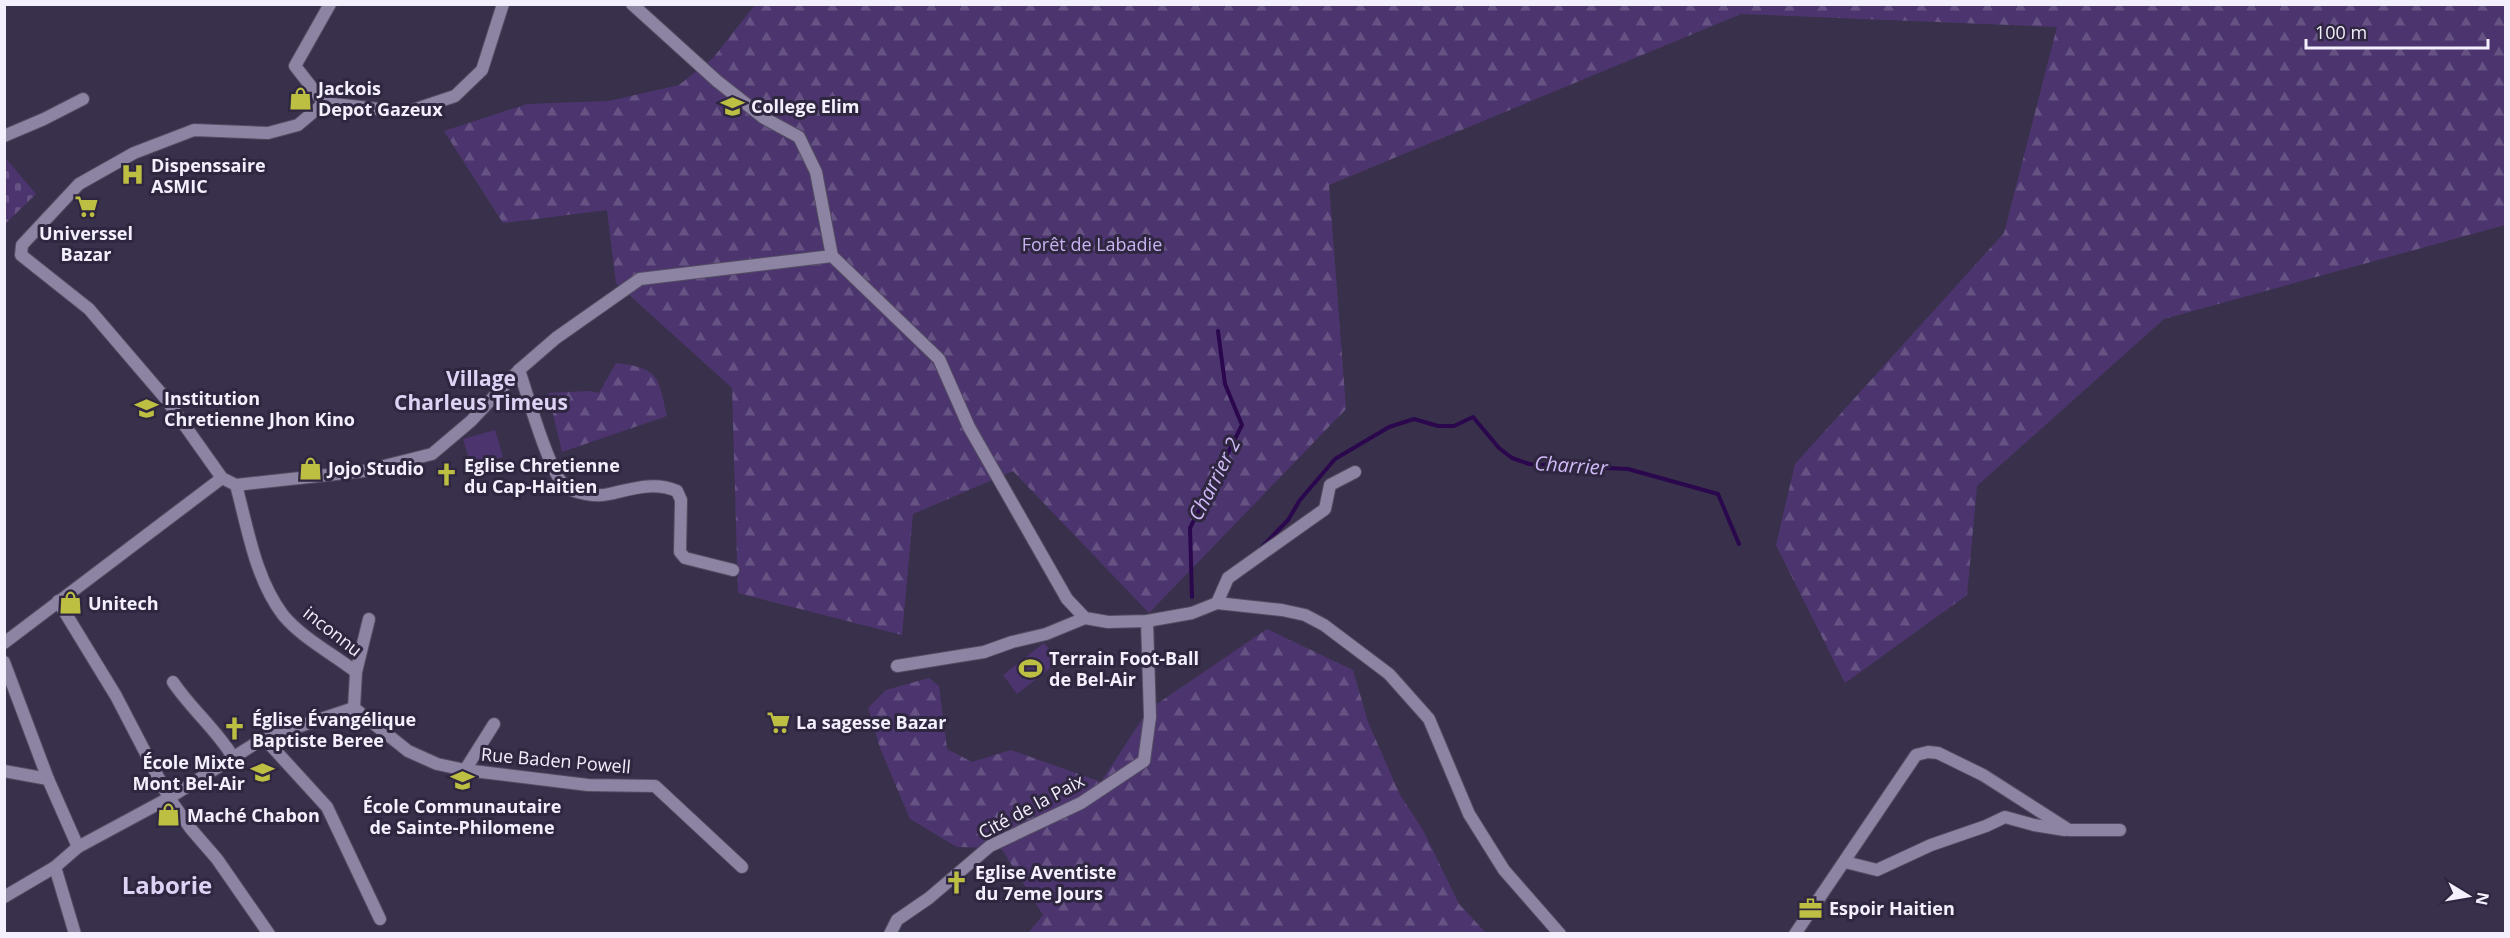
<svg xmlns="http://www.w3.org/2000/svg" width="2510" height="938" font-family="'Open Sans',sans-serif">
<defs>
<pattern id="forest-firs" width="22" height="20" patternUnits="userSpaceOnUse" patternTransform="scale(1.5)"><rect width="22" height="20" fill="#4c356f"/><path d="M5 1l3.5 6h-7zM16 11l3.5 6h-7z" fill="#665384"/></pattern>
<pattern id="cemetery-stones" width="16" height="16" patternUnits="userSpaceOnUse" patternTransform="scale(1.5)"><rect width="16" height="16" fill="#4c356f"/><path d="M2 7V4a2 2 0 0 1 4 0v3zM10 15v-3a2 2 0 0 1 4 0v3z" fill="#665384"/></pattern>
</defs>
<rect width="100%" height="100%" fill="#39304b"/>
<g fill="#4c356f">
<polygon points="495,430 503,457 471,466 463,439"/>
<polygon points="1044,643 1059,661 1017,694 1003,675"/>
</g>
<g fill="url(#forest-firs)">
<polygon points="755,5 2505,5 2505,225 2164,319 1977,486 1967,595 1845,683 1776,545 1795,464 2004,233 2057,27 1741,14 1329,185 1346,409 1149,613 1013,471 913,514 902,635 738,593 732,388 616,283 607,210 503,223 444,131 527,104 609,101 679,85 713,58"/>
<path d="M 616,363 C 660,368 658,377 667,416 L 562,452 L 548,393 L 588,391 L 599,393 Z"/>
<polygon points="1267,629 1353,670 1368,722 1400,795 1423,830 1459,904 1486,933 1028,933 1043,915 1001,848 957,847 910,819 880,748 868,708 886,690 929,678 939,686 947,749 972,762 1011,750 1101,782 1148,710"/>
</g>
<polygon fill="url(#cemetery-stones)" points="7,160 36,194 5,224 4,162"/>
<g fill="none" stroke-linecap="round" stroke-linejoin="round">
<g stroke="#2b084d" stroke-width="4">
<polyline points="1262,547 1288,520 1300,500 1335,459 1389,427 1414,419 1438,426 1454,426 1473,417 1499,448 1512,458 1529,464 1628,469 1718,494 1739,544"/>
<polyline points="1192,597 1190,528 1242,425 1225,384 1218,331"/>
</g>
<defs>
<g id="minor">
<polyline points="503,4 482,70 455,96 407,112 324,103 298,125 268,133 194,130 134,153 79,184 22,245 21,255 89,309 166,399 222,478 236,485 364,471 432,454 471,421 519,370 556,338 640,279 832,256"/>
<polyline points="632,4 717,81 764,118 799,137 816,172 832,256 939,359 969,427 1067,599 1085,618 1108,622 1147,621 1192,613 1217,603 1282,610 1305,615 1324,625 1389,674 1429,719 1469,814 1504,870 1560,934"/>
<polyline points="324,103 295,66 330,4"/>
<polyline points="4,136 44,119 83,99"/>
<path d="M 519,370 C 527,393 549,472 565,486 C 574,494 598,497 609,494 C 632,489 654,481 677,491 L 681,500 L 680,552 L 685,558 L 733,570"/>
<path d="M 236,485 C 248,529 255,578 283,615 C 302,638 333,654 356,672 L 354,708"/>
<polyline points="58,601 116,696 169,798 191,829 217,859 269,934"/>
<polyline points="1217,603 1228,578 1325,509 1330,485 1355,472"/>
<polyline points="4,643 222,478"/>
<polyline points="4,662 48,779 78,847"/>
<polyline points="897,666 984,652 1012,642 1046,634 1085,618"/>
<polyline points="356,672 369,619"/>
<path d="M 173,682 C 191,709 216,729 233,757"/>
<polyline points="354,708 408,751 437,764 465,770 588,785 655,786 742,867"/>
<polyline points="264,738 327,807 380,919"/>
<polyline points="465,770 494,724"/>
<polyline points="4,771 48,779"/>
<polyline points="1845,862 1877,870 1931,845 1986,826 2005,817 2034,825 2065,830"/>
<polyline points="55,867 75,934"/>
<polyline points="4,897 55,867 78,847 169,798 264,738 354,708"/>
<polyline points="890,934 897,920 929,898 990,846 1081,803 1144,761 1150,717 1147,621"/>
<polyline points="1795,934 1916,755 1928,752 1938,753 1983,775 2069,830 2120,830"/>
</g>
</defs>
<use href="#minor" stroke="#534c61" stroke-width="14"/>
<use href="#minor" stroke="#8d83a2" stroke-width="12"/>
</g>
<defs>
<symbol id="shop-bare" viewBox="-9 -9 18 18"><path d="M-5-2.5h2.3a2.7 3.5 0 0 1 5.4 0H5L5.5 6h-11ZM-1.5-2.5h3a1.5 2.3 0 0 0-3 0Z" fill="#bdbf43" stroke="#2f2640" stroke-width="2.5" paint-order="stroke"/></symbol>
<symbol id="university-bare" viewBox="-9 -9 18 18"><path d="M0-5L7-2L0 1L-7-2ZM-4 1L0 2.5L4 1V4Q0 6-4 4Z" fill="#bdbf43" stroke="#2f2640" stroke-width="2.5" paint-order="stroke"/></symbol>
<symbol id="hospital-bare" viewBox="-9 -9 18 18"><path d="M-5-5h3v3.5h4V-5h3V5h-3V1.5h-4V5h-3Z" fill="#bdbf43" stroke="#2f2640" stroke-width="2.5" paint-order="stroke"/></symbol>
<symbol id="supermarket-bare" viewBox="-9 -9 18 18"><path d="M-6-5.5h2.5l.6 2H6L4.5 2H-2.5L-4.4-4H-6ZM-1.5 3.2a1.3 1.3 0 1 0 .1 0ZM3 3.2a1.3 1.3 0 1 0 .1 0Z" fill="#bdbf43" stroke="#2f2640" stroke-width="2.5" paint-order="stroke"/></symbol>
<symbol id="school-bare" viewBox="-9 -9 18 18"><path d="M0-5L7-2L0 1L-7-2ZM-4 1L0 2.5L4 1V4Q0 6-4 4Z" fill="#bdbf43" stroke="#2f2640" stroke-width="2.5" paint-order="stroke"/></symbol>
<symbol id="church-bare" viewBox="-9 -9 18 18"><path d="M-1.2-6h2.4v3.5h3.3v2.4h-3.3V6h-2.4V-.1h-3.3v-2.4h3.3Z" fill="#bdbf43" stroke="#2f2640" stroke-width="2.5" paint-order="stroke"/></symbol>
<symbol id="stadium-bare" viewBox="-9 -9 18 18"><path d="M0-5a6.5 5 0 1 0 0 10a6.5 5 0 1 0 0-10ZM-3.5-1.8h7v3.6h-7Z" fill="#bdbf43" stroke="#2f2640" stroke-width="2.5" paint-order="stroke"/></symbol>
<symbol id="office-bare" viewBox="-9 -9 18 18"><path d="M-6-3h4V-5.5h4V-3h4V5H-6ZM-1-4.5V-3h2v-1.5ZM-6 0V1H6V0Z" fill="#bdbf43" stroke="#2f2640" stroke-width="2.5" paint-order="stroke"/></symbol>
</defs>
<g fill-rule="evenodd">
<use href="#shop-bare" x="284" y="82" width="33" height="33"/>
<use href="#university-bare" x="716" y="90" width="33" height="33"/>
<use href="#hospital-bare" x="116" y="158" width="33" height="33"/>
<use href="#supermarket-bare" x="70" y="190" width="33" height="33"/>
<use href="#school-bare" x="130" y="392" width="33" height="33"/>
<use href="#shop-bare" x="294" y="452" width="33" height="33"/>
<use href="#church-bare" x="430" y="458" width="33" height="33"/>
<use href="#shop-bare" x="54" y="586" width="33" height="33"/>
<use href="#stadium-bare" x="1014" y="652" width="33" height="33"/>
<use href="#supermarket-bare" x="762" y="706" width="33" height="33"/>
<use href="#church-bare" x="218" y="712" width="33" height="33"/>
<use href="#school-bare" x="246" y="756" width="33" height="33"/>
<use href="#school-bare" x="446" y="764" width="33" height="33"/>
<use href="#shop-bare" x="152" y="798" width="33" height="33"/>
<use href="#church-bare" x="940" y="866" width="33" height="33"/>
<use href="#office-bare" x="1794" y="892" width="33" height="33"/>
</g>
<g text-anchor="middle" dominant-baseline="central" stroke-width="6" stroke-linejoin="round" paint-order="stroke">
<g font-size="18" font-weight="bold" fill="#f3effd" stroke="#2f2640" text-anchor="start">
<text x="318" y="88">Jackois<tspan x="318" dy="21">Depot Gazeux</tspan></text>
<text x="751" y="106">College Elim</text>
<text x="151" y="165">Dispenssaire<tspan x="151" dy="21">ASMIC</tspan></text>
<text x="86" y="233" text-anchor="middle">Universsel<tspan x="86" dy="21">Bazar</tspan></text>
<text x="164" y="398">Institution<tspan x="164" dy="21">Chretienne Jhon Kino</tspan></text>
<text x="464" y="465">Eglise Chretienne<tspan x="464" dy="21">du Cap-Haitien</tspan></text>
<text x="328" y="468">Jojo Studio</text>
<text x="88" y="603">Unitech</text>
<text x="1049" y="658">Terrain Foot-Ball<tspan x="1049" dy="21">de Bel-Air</tspan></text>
<text x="252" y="719">Église Évangélique<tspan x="252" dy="21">Baptiste Beree</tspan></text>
<text x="796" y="722">La sagesse Bazar</text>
<text x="245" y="762" text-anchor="end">École Mixte<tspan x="245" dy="21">Mont Bel-Air</tspan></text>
<text x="462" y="806" text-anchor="middle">École Communautaire<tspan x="462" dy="21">de Sainte-Philomene</tspan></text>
<text x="187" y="815">Maché Chabon</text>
<text x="975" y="872">Eglise Aventiste<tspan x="975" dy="21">du 7eme Jours</tspan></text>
<text x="1829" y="908">Espoir Haitien</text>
</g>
<g font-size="18" fill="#c9b4f1" stroke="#2f2640">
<text x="1092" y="244">Forêt de Labadie</text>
</g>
<g font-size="18" fill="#f3effd" stroke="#2f2640">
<text transform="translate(333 631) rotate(38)">inconnu</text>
<text transform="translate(556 760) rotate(5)">Rue Baden Powell</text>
<text transform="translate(1031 806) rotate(-28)">Cité de la Paix</text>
</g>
<g font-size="20" font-style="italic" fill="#cfbaf7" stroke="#2f2640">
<text transform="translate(1571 465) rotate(4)">Charrier</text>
<text transform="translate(1214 479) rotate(-63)">Charrier 2</text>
</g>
<g font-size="21" font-weight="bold" fill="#ded3f5" stroke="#2f2640">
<text x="481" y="378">Village<tspan x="481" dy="24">Charleus Timeus</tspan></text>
</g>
<g font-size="24" font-weight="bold" fill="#ded3f5" stroke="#2f2640">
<text x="167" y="884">Laborie</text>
</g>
</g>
<rect width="2510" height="938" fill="none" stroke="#f3effd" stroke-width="12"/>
<g transform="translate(2468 896) rotate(101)" stroke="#2f2640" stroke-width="4.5" paint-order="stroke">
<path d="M0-4.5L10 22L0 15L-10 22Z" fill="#f3effd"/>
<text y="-9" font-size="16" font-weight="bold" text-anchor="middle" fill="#f3effd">N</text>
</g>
<path d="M2306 39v9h182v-9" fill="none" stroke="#f3effd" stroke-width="3"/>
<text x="2315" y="39" font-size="18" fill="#f3effd" stroke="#2f2640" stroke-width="4.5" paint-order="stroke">100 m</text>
</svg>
